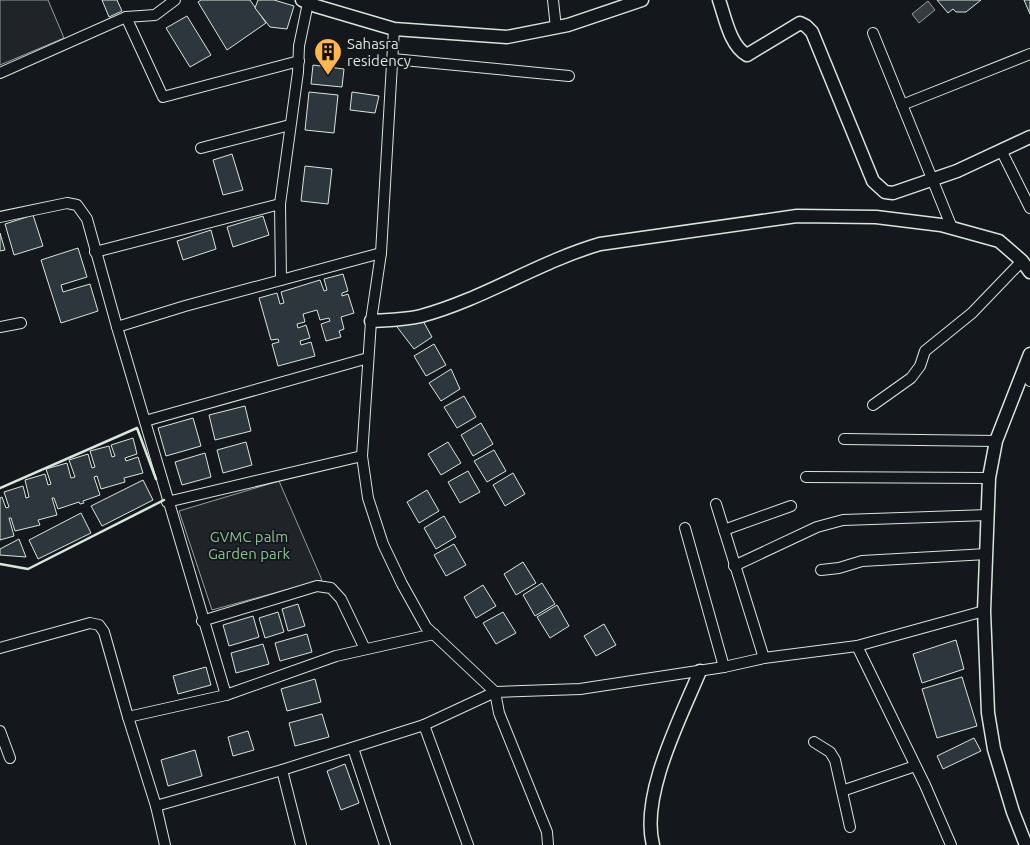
<svg xmlns="http://www.w3.org/2000/svg" width="1030" height="845" font-family="Ubuntu,sans-serif">
<rect width="100%" height="100%" fill="#14181c"/>
<g fill="#202428" stroke="#939e99">
<polygon points="0,0 48,0 64,38 0,65"/>
<polygon points="279,481 322,580 212,610 179,511"/>
</g>
<polygon fill="#363b3e" stroke="#939e99" points="928,1 935,10 919,23 912,14"/>
<g fill="#2c363c" stroke="#d8e6dc">
<polygon points="102,0 117,0 122,11 109,17"/>
<polygon points="201,0 250,0 266,23 227,50 198,2"/>
<polygon points="258,0 274,0 294,6 287,29 270,27 255,8"/>
<polygon points="937,0 981,0 966,12 956,12 953,9 948,13"/>
<polygon points="1024,0 1030,0 1030,14"/>
<polygon points="187,16 211,55 190,67 166,28"/>
<polygon points="313,65 344,69 342,87 311,84"/>
<polygon points="309,92 338,95 334,133 305,130"/>
<polygon points="352,92 379,96 375,113 350,110"/>
<polygon points="232,154 243,190 223,195 213,160"/>
<polygon points="305,166 332,169 328,204 301,201"/>
<polygon points="33,215 43,246 14,255 5,224"/>
<polygon points="263,216 269,235 233,247 227,227"/>
<polygon points="211,230 216,249 183,260 177,241"/>
<polygon points="0,233 5,250 0,251"/>
<polygon points="78,248 87,277 61,285 63,292 90,284 98,311 61,323 41,260"/>
<polygon points="343,274 348,291 342,293 342,296 348,294 354,313 341,317 344,329 339,331 341,337 326,341 321,324 330,321 329,318 320,320 317,310 303,314 305,322 297,324 298,328 306,325 310,338 300,341 301,345 311,342 315,356 278,366 272,344 279,342 278,339 271,340 259,298 277,293 280,304 284,303 281,292 320,280 324,291 327,290 324,279"/>
<polygon points="422,319 432,337 414,349 394,323"/>
<polygon points="434,344 446,365 426,376 414,356"/>
<polygon points="451,369 460,389 441,401 429,383"/>
<polygon points="464,396 476,417 457,428 444,407"/>
<polygon points="245,406 251,431 215,440 209,415"/>
<polygon points="193,418 201,446 166,456 158,428"/>
<polygon points="481,423 493,444 473,456 461,435"/>
<polygon points="133,438 137,454 125,458 126,461 138,457 143,473 124,478 125,482 101,489 97,476 94,477 100,495 83,501 84,503 80,504 79,502 58,509 54,498 52,498 57,515 38,520 40,525 15,531 11,518 9,518 14,536 0,540 0,498 2,497 6,508 9,507 4,492 23,486 26,498 29,497 25,480 45,474 48,485 51,484 46,469 67,463 71,478 75,477 69,460 88,454 92,468 95,467 90,451 109,446 112,457 115,456 111,445"/>
<polygon points="246,442 252,465 223,473 217,450"/>
<polygon points="448,442 461,463 441,475 428,454"/>
<polygon points="494,450 506,471 487,482 474,461"/>
<polygon points="205,453 211,477 182,485 175,462"/>
<polygon points="468,471 480,492 460,503 448,482"/>
<polygon points="513,473 525,494 505,506 493,485"/>
<polygon points="143,480 153,500 102,526 91,506"/>
<polygon points="427,490 439,511 419,523 407,502"/>
<polygon points="81,513 91,533 38,559 29,540"/>
<polygon points="444,516 456,537 436,549 424,528"/>
<polygon points="19,539 26,557 0,555 0,549"/>
<polygon points="454,544 466,565 446,576 434,555"/>
<polygon points="523,562 536,583 516,595 504,574"/>
<polygon points="542,583 555,604 535,616 523,595"/>
<polygon points="483,585 496,606 476,618 464,597"/>
<polygon points="298,604 305,626 288,631 282,609"/>
<polygon points="557,605 569,626 550,638 537,617"/>
<polygon points="278,612 284,632 265,638 259,618"/>
<polygon points="503,612 516,633 496,644 483,623"/>
<polygon points="253,616 259,637 229,646 223,625"/>
<polygon points="604,624 616,645 596,656 584,636"/>
<polygon points="307,634 312,652 280,661 275,643"/>
<polygon points="956,640 964,669 922,683 913,654"/>
<polygon points="263,644 269,664 236,673 231,653"/>
<polygon points="206,667 211,685 178,694 173,676"/>
<polygon points="962,677 977,726 937,738 922,689"/>
<polygon points="315,679 321,702 287,711 281,689"/>
<polygon points="322,714 329,737 295,746 289,723"/>
<polygon points="248,731 254,750 233,756 228,737"/>
<polygon points="974,738 981,751 943,769 937,756"/>
<polygon points="195,750 202,776 168,786 161,760"/>
<polygon points="345,764 359,803 341,810 327,771"/>
</g>
<g fill="none" stroke-linecap="round" stroke-linejoin="round">
<defs>
<g id="minor">
<polyline points="553,0 556,28"/>
<polyline points="126,17 155,15 175,0"/>
<polyline points="394,29 381,253 371,321 362,456 368,498 383,544 402,584 426,627 495,692 580,689 724,667 764,658 857,646 984,611"/>
<polyline points="873,33 952,228"/>
<polyline points="393,59 569,76"/>
<polyline points="0,73 126,17 163,97 299,61"/>
<polyline points="902,105 1030,54"/>
<polyline points="201,148 290,125"/>
<polyline points="1001,150 1030,208"/>
<polyline points="0,217 67,203 77,205 87,219 117,327 226,695 128,717 104,632 99,625 90,623 0,648"/>
<polyline points="95,252 280,204"/>
<polyline points="281,280 280,204 298,72 299,46 308,3"/>
<polyline points="0,327 21,323"/>
<polyline points="117,327 185,306 381,253"/>
<polyline points="1024,367 1030,381"/>
<polyline points="873,405 911,378 920,366 925,351 972,313 1022,261"/>
<polyline points="145,421 368,358"/>
<polyline points="844,439 996,441"/>
<polyline points="806,477 989,478"/>
<polyline points="167,502 362,456"/>
<polyline points="716,504 764,658"/>
<polyline points="685,528 724,667"/>
<polyline points="724,530 791,506"/>
<polyline points="734,566 817,527 843,520 988,515"/>
<polyline points="821,570 839,568 862,561 987,554"/>
<polyline points="202,621 317,586 331,588 341,599 365,649"/>
<polyline points="857,646 925,785 951,845"/>
<polyline points="226,695 336,656 434,634"/>
<polyline points="128,717 156,806 282,770 424,725 495,692 499,713 547,832 548,845"/>
<polyline points="424,725 468,845"/>
<polyline points="0,731 10,758"/>
<polyline points="814,742 830,752 835,760 850,827"/>
<polyline points="353,748 385,845"/>
<polyline points="282,770 301,845"/>
<polyline points="842,791 915,766"/>
<polyline points="156,806 165,845"/>
</g>
<g id="tertiary">
<polyline points="302,0 316,6 394,29 507,37 568,25 642,0"/>
<path d="M 719,0 C 725,17 730,46 747,55 L 800,23 L 806,26 L 812,32 L 873,181 L 885,192 L 893,193 L 957,171 L 1030,137"/>
<path d="M 371,321 C 388,320 405,320 421,316 C 484,299 538,262 600,244 L 797,216 L 876,217 L 941,225 L 999,241 L 1022,261 L 1030,272"/>
<path d="M 653,845 C 640,795 681,717 700,671"/>
<polyline points="1026,845 1013,812 994,749 988,713 984,611 989,478 996,441 1030,354"/>
</g>
</defs>
<use href="#minor" stroke="#d8e6dc" stroke-width="12"/>
<use href="#tertiary" stroke="#d8e6dc" stroke-width="15"/>
<use href="#minor" stroke="#14181c" stroke-width="10"/>
<use href="#tertiary" stroke="#14181c" stroke-width="12"/>
<g stroke="#d8e6dc" stroke-width="2.5">
<polyline points="0,488 137,428 156,479"/>
<polyline points="0,564 28,569 164,500"/>
</g>
</g>
<defs>
<symbol id="building-pin" viewBox="-11 -11 22 30"><path d="M0 17L-7.5 6A9.5 9.5 0 1 1 7.5 6Z" fill="#ffb74d" stroke="#14181c"/><path d="M-4-6H4V6H1V3H-1V6H-4ZM-2.5-4.3h1.7v1.8h-1.7ZM.8-4.3h1.7v1.8H.8ZM-2.5-1h1.7V.8h-1.7ZM.8-1h1.7V.8H.8Z" fill="#111"/></symbol>
</defs>
<g fill-rule="evenodd">
<use href="#building-pin" x="312" y="36" width="32" height="43"/>
</g>
<g text-anchor="middle" dominant-baseline="central" stroke-width="4" stroke-linejoin="round" paint-order="stroke">
<g font-size="15" fill="#d8e6dc" stroke="#14181c" text-anchor="start">
<text x="347" y="43">Sahasra<tspan x="347" dy="17">residency</tspan></text>
</g>
<g font-size="15" fill="#8ac095" stroke="#14181c">
<text x="249" y="536">GVMC palm<tspan x="249" dy="17">Garden park</tspan></text>
</g>
</g>
</svg>
